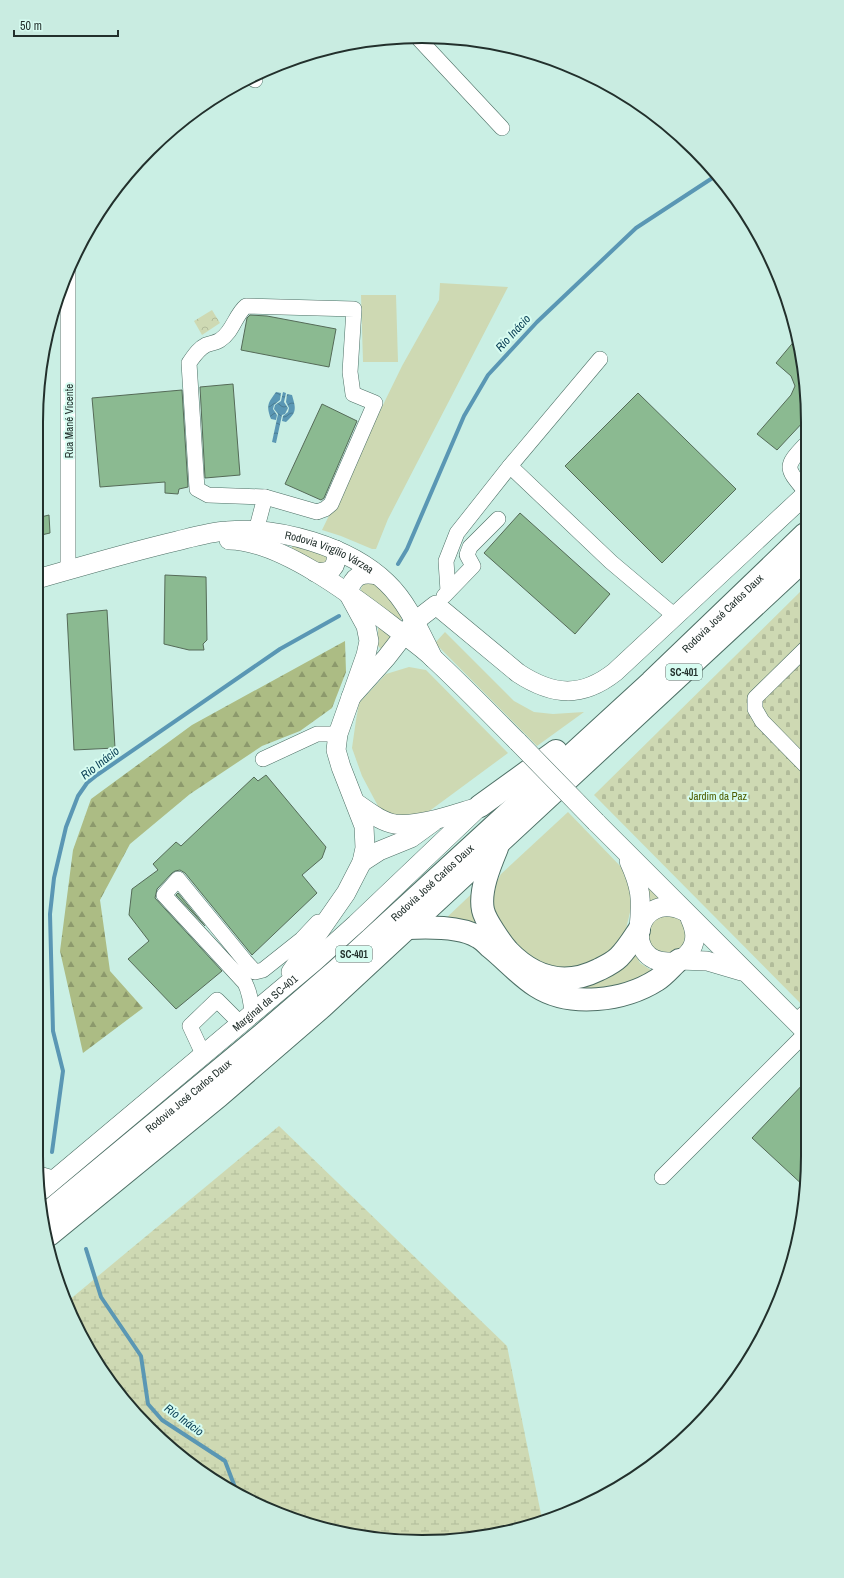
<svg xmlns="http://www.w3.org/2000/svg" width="844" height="1578" font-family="'Archivo Narrow',sans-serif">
<defs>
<pattern id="forest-firs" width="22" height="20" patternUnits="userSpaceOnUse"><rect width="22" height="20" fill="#acbc84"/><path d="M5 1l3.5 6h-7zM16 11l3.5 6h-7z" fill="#8c996c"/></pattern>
<pattern id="wetland-marsh" width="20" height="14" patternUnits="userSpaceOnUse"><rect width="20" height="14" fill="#ced9b3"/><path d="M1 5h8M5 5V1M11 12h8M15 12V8" fill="none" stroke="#b1bb9a"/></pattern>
<pattern id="cemetery-stones" width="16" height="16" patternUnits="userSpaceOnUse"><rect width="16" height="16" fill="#ced9b3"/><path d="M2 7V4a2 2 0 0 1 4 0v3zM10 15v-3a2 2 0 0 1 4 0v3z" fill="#b1bb9a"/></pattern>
<pattern id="park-crowns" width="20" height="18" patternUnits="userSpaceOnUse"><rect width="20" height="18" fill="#ced9b3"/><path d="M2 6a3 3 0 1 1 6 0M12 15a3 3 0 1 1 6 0" fill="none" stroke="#b1bb9a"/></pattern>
<pattern id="water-waves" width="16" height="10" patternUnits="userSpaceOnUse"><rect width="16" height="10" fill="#5a97b4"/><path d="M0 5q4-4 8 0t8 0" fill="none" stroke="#4a7c93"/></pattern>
</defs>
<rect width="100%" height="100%" fill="#caefe4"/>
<g fill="#ced9b3">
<polygon points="440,283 508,287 388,519 376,549 372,549 341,536 322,530 402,366 439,300"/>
<polygon points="361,295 396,295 398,362 363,362"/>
<polygon points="292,545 324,552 329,560 320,566 292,550"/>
<path d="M 366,583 C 371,583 377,584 381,587 C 388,593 403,612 401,621 L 360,592 L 362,586 Z"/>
<polygon points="378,626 392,636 384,648 381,649 378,646"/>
<polygon points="445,632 514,701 534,712 553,714 584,712 537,746 435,643"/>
<polygon points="409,667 426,670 508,753 424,815 397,816 379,808 362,776 352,748 356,720 359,703 386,674"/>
<polygon points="568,812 626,872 633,900 623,941 587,969 548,969 529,961 493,913 491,892 501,874"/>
<polygon points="647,878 670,900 650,904"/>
<polygon points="482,884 476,922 457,921 441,923"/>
<path d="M 663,915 L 675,917 L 680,920 L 686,931 L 685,944 L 675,954 L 651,949 C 645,927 644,928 663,915 Z"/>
<polygon points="632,948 640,963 654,972 619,988 580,991 576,986"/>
</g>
<polygon fill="url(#forest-firs)" points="345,641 346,672 332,708 300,731 262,746 190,794 130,844 100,900 110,971 143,1008 83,1053 60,951 73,850 91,799 192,725"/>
<polygon fill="url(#wetland-marsh)" points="279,1126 507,1346 542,1519 447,1541 322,1529 208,1477 116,1391 68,1301"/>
<polygon fill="url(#cemetery-stones)" points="804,588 805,589 807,1010 594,795"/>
<polygon fill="url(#park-crowns)" points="212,310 220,323 202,335 194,321"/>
<g fill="url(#water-waves)">
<path d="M 276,392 L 281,393 L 280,400 L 274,405 L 273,409 L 277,415 L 276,420 L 271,419 C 266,405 268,403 276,392 Z"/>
<polygon points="283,392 286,393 284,402 288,408 285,414 282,415 276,443 272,442 278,414 274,409 275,405 281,401"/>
<path d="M 287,394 L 292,395 C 296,409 297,412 286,422 L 282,421 L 283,416 L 288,412 L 289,408 L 286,402 Z"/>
</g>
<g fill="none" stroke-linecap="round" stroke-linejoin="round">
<g stroke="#5a97b4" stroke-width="4">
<polyline points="398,564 407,549 464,416 488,375 537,322 636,228 717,175"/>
<polyline points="52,1152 63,1071 53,1031 50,914 54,878 66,827 78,796 87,783 97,775 280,649 339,616"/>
<polyline points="86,1249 101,1297 141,1356 148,1404 162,1420 225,1461 236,1490"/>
</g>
</g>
<g fill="#8bba91" stroke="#556b58">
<polygon points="250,315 267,316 336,329 329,367 241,350 247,318"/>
<polygon points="796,339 805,371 805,420 777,450 757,434 791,395 795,386 791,376 776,363"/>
<polygon points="233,384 240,475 205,478 200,387"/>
<polygon points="182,390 188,487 179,489 178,494 165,493 165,482 100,487 92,398"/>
<polygon points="638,393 736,489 662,563 565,466"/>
<polygon points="322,404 357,421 324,498 321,500 285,484"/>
<polygon points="520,513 610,594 575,634 484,553"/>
<polygon points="49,515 50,533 37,536 37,518"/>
<polygon points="165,575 206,577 207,640 203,644 204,650 189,650 164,644"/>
<polygon points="107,610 115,748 74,750 67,614"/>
<polygon points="266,775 326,847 322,858 302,875 317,893 252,955 185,873 180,870 175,871 172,873 157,889 155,898 222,971 176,1009 128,959 149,941 129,915 132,889 158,870 153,864 176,842 181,846 254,777 258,781"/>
<polygon points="178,893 205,926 176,895"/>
<polygon points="807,1080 807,1181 806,1188 752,1138"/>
</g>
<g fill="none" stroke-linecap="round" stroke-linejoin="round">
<defs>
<g id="minor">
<polyline points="418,38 502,128"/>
<polyline points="253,77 255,80"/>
<polyline points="68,272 68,570"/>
<path d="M 246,306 L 354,309 L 350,372 L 353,394 L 375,403 L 331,504 L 325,509 L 317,512 L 265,497 L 208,495 L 197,489 L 189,363 C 194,356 198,349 206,345 C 210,343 216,343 220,340 C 233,332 235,315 246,306 Z"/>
<path d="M 805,445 C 784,467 786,468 805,491"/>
<polyline points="510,466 611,562 675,616"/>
<polyline points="256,531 265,497"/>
<polyline points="448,591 446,561 457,533 510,466 600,359"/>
<polyline points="444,596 473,566 467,555 470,547 498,519"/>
<polyline points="806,648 755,698 755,709 762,721 806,766"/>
<polyline points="263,759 317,734 338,734"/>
<path d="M 252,1013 C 251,1002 250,993 245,983 L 164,895 L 178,879 L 245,961 L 255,972 L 263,970 L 302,939 L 318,922"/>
<polyline points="795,1022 807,1011"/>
<polyline points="203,1054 190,1026 217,1000 240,1023"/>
<polyline points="39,1174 56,1179"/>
<polyline points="662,1177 806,1033"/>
</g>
<g id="major">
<path d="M 229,540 C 279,540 352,595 391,625 C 405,636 421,646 434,659 C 463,686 490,714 518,742"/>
<path d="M 315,572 C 331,574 338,568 336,550"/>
<path id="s1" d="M 37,579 C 83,566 130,552 177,541 C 193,537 210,532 227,531 C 279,526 350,547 387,583 C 408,603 420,632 433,658"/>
<path d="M 351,697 L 386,658 L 414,622 L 436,605 L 518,673 C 553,696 582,698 615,672 L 805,495"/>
<path d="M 356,803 C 368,811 381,822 395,824 C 420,827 454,814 478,807"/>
<polyline points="596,822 807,1033"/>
<path d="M 629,861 C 641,887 642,899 639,928"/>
<polyline points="362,862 379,851 411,838 433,822"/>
<path d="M 684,911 C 635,889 622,962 668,962 C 675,963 685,958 689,952 C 698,941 695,929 690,918"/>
<polyline points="679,960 707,961 741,971"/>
<path d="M 291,972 L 346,893 L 362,862 L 365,848 L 364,826 L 341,767 L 336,750 L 338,734 L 366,655 L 369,641 L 366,626 L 348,593 C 353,576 360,572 377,575"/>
<path id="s2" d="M 42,1190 L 315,961 L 356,924 L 480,806"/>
</g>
<g id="highway">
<polyline points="480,806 556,751"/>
<path d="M 497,848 C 490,865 479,891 483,910 C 485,920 501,943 508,951 C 534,978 564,987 598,970 C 606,966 613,963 619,957 C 627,949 633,939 639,930"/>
<path d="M 407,928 C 427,927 460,926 478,937 C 482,939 486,943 490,947 C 505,959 519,975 536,986 C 570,1008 624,1001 657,980 C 665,975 672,966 679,960"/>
<path id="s3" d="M 46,1214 L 263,1034 L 337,970 L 651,682 L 805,534"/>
<polyline points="49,1235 219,1096 322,1007 805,559"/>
</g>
</defs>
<use href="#minor" stroke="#4d6f65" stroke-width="16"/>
<use href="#major" stroke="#4d6f65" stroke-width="20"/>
<use href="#highway" stroke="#4d6f65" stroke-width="24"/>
<use href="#minor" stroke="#fff" stroke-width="15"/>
<use href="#major" stroke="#fff" stroke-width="19"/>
<use href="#highway" stroke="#fff" stroke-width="22"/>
<defs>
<polyline id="major-bridge" points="518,742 596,822"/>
</defs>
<use href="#major-bridge" stroke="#4d6f65" stroke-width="20" stroke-linecap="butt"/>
<use href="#major-bridge" stroke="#fff" stroke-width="19"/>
</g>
<g text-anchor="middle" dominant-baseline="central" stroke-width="4" stroke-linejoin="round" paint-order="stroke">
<g fill="#d7fcf1" stroke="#586d67" stroke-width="1">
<rect x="666" y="664" width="36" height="16" rx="3"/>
<rect x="336" y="946" width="36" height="16" rx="3"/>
</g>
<g font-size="10" font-weight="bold" fill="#22302c">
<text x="684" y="672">SC-401</text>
<text x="354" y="954">SC-401</text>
</g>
<g font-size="11" fill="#22302c" stroke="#d7fcf1">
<text transform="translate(69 421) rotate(-90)">Rua Mané Vicente</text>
<text stroke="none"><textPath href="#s1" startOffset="302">Rodovia Virgílio Várzea</textPath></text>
<text stroke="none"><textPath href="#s3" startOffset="905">Rodovia José Carlos Daux</textPath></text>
<text stroke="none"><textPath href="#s3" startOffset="509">Rodovia José Carlos Daux</textPath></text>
<text stroke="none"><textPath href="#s2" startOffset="291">Marginal da SC-401</textPath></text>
<text stroke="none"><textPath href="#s3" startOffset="185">Rodovia José Carlos Daux</textPath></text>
</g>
<g font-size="11" fill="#4d5d01" stroke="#d7fcf1">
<text x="718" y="796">Jardim da Paz</text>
</g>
<g font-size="12" font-style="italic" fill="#0c4157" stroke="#d7fcf1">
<text transform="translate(513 333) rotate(-47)">Rio Inácio</text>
<text transform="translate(100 763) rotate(-38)">Rio Inácio</text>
<text transform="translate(184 1420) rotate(36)">Rio Inácio</text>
</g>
</g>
<path d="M0 0H844V1578H0ZM422 43H422A379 379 0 0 1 801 422V1156A379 379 0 0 1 422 1535H422A379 379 0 0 1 43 1156V422A379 379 0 0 1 422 43Z" fill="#c9ece1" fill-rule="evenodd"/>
<path fill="none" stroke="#22302c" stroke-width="2" d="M422 43H422A379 379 0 0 1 801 422V1156A379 379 0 0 1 422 1535H422A379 379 0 0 1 43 1156V422A379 379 0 0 1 422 43Z"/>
<path d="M14 30v6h104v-6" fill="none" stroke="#22302c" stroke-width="2"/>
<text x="20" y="30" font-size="12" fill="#22302c" stroke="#d7fcf1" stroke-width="3" paint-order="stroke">50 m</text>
</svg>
